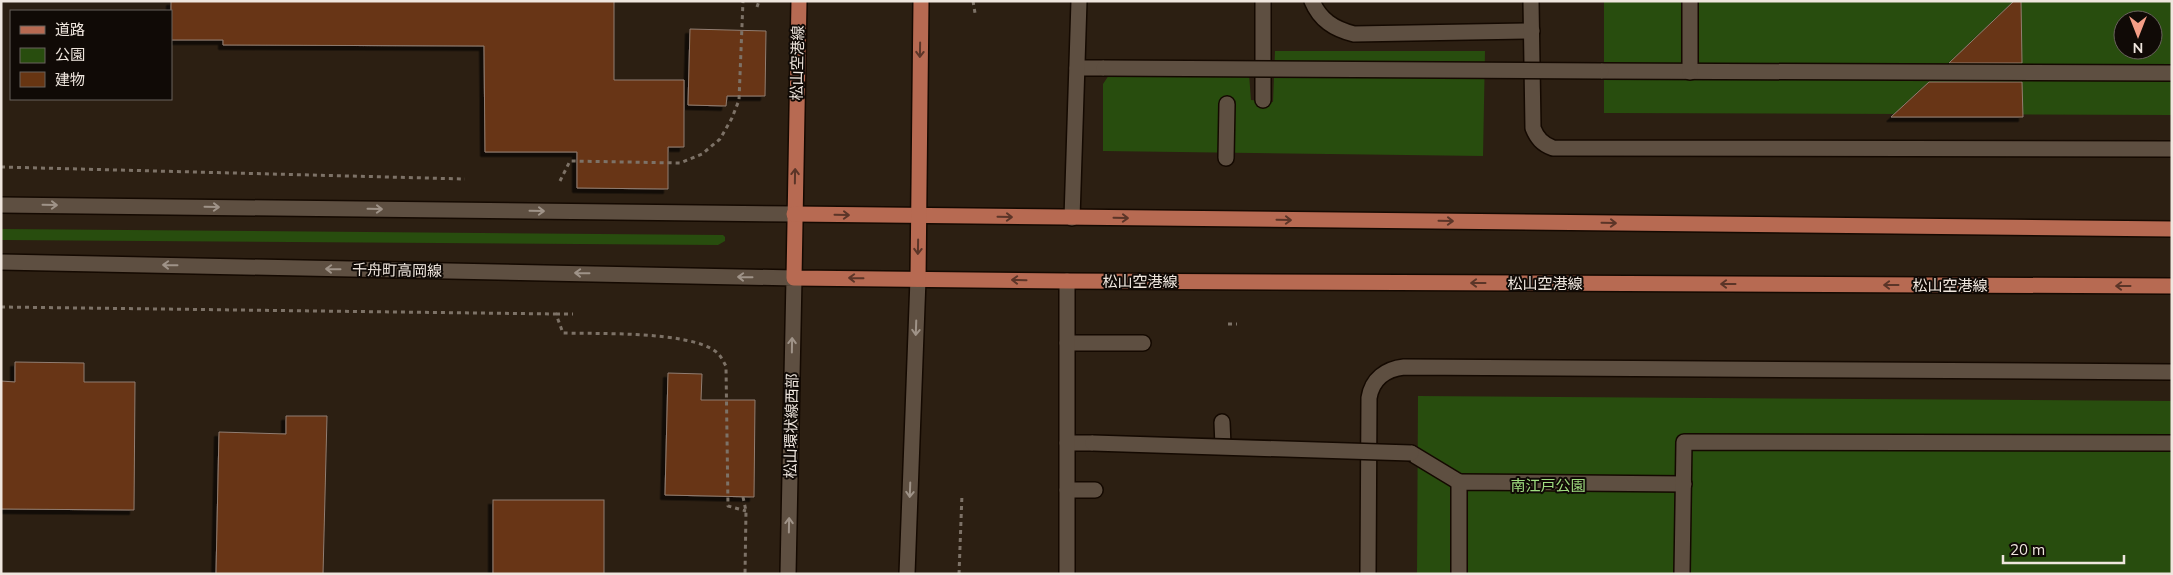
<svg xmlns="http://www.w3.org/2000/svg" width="2173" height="575" font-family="Mulish,'Noto Sans JP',sans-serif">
<defs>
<filter id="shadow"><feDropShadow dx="-4.5" dy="4.5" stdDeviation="0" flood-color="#0009"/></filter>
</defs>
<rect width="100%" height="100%" fill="#2c1f12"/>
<g fill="#284d0e" fill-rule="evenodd">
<path d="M 1604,1 L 2172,1 L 2172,115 L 1604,113 ZM 2123,20 L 2153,20 L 2153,50 L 2123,50 Z"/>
<polygon points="1275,51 1485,51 1483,156 1103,151 1103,84 1111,72 1249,74 1251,100 1273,102"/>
<polygon points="1,229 723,235 725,237 725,241 718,245 1,240"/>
<polygon points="1418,396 2172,401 2172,574 1417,574"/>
</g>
<g fill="#673512" stroke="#917d72" filter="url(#shadow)">
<polygon points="171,1 614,1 614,80 684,80 684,147 668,147 668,189 577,188 577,152 485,152 484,46 223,45 223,40 171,40"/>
<polygon points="2014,1 2021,1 2022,63 1949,63"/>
<polygon points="690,29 766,31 765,96 727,96 726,106 688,105"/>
<polygon points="1929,82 2022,82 2023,117 1891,117"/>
<polygon points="15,362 84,363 84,382 135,382 134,510 1,509 1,381 15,382"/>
<polygon points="668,373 702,374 701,400 755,400 754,497 665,495"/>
<polygon points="286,416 327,416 323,574 216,574 219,432 286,434"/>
<rect x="493" y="500" width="111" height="74"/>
</g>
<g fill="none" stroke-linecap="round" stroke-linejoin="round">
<defs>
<g id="service">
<path d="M 1312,1 C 1320,20 1334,29 1354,34 L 1532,31"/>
<path d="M 1531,1 L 1533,128 C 1537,138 1542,144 1553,148 L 2172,149"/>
<polyline points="1263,100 1263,1"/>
<polyline points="1067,343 1143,343"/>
<polyline points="1067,490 1095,490"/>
<path d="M 1368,574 L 1369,398 C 1372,379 1386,369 1404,367 L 2172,372"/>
</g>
<g id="pedestrian">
<polyline points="1077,68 1104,68"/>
<polyline points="1601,71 2172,73"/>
<polyline points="1690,72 1690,1"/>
<polyline points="1226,158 1227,104"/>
<polyline points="1222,422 1223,446"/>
<polyline points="1067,443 1093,443"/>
<polyline points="1411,453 1459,482"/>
<polyline points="1459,574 1459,482 1684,484"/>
<polyline points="1682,574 1684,442 2172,443"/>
</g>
<g id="minor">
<polyline points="1072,218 1079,1"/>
<polyline points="1067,574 1067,281"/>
</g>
<g id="tertiary">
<polyline points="1,205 794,214"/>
<polyline points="1,262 794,278 788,574"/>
<polyline points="907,574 918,279"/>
</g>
<g id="primary">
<polyline points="799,1 794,278 1067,281 2172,286"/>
<polyline points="794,214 2172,229"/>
<polyline points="918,279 921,1"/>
</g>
</defs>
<use href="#service" stroke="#140901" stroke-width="18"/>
<use href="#pedestrian" stroke="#140901" stroke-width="18"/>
<use href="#minor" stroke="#140901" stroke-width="18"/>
<use href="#tertiary" stroke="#140901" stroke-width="18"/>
<use href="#primary" stroke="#140901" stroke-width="18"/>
<g stroke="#7d7267" stroke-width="3" stroke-dasharray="4 4" stroke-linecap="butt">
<polyline points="973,1 975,13"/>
<polyline points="757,7 759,1"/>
<polyline points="1,167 465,179"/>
<polyline points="560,181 570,161 680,163 702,154 720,139 732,118 739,100 743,1"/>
<path d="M 1,307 L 556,314 L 563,333 C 599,334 687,331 715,351 C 720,354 723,361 726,366 L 728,506 L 746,511"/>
<polyline points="556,314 573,314"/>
<polyline points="1228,324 1237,324"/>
<polyline points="743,497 746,511 745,574"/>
<polyline points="959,574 962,494"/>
</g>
<use href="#service" stroke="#5e4f41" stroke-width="15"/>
<use href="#pedestrian" stroke="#5e4f41" stroke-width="15"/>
<use href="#minor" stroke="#5e4f41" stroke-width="15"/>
<use href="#tertiary" stroke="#5e4f41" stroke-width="15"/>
<use href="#primary" stroke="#b76a52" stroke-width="15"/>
<defs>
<g id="pedestrian-bridge">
<polyline points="1104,68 1601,71"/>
<polyline points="1093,443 1411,453"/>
</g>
</defs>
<use href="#pedestrian-bridge" stroke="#140901" stroke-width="18" stroke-linecap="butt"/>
<use href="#pedestrian-bridge" stroke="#5e4f41" stroke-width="15"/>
</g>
<defs><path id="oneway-shaft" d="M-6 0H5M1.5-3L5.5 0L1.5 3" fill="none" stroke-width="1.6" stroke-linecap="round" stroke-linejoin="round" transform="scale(1.25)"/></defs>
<g stroke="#5b3528">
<use href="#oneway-shaft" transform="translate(920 50) rotate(91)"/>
<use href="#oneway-shaft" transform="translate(795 176) rotate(-89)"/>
<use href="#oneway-shaft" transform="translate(842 215) rotate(1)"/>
<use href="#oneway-shaft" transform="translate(1005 217) rotate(1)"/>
<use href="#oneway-shaft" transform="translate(1121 218) rotate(1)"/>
<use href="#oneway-shaft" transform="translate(1284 220) rotate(1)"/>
<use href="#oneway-shaft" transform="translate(1446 221) rotate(1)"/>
<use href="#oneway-shaft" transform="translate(1609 223) rotate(1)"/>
<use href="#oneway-shaft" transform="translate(918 247) rotate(91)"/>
<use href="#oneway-shaft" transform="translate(856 278) rotate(-179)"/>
<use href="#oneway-shaft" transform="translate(1019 280) rotate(-179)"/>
<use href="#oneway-shaft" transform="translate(1478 283) rotate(-180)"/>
<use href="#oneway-shaft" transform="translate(1728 284) rotate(-180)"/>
<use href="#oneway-shaft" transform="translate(1891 285) rotate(-180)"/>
<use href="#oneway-shaft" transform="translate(2123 286) rotate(-180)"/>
</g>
<g stroke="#9f9388">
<use href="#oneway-shaft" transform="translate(50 205) rotate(1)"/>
<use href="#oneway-shaft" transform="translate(212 207) rotate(1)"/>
<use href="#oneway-shaft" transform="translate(375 209) rotate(1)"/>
<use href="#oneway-shaft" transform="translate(537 211) rotate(1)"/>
<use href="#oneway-shaft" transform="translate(170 265) rotate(-179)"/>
<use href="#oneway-shaft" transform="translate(333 269) rotate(-179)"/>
<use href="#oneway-shaft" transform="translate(582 273) rotate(-179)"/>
<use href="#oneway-shaft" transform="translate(745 277) rotate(-179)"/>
<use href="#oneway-shaft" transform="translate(916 328) rotate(92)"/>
<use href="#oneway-shaft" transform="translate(792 345) rotate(-89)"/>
<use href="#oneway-shaft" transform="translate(910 490) rotate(92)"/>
<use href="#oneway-shaft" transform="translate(789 525) rotate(-89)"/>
</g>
<g text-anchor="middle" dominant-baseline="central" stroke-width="4" stroke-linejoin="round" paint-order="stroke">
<g font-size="15" fill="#efe6de" stroke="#100a06">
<text transform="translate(797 63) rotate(-89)">松山空港線</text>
<text transform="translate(397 270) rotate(1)">千舟町高岡線</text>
<text x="1140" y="281">松山空港線</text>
<text x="1545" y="283">松山空港線</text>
<text x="1950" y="285">松山空港線</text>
<text transform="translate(791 426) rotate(-89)">松山環状線西部</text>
</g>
<g font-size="15" fill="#a1dd81" stroke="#100a06">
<text x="1548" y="485">南江戸公園</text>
</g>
</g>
<rect width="2173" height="575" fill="none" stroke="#efe6de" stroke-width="5"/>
<rect x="10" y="10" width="162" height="90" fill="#100a06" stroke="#69625c"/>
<rect x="20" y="26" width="25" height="8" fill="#b76a52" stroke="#69625c"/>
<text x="55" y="35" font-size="15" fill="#efe6de">道路</text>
<rect x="20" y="48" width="25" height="15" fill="#284d0e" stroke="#69625c"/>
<text x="55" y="60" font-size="15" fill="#efe6de">公園</text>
<rect x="20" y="72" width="25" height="15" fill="#673512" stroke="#69625c"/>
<text x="55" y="85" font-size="15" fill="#efe6de">建物</text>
<g transform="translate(2138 35) rotate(180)"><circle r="24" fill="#100a06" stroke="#69625c"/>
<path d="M0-4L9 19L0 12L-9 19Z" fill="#f49e86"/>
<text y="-8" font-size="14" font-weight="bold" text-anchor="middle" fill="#efe6de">N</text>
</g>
<path d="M2003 555v8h121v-8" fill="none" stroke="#efe6de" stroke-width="2.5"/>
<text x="2010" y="555" font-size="15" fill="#efe6de" stroke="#100a06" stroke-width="4" paint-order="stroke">20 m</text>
</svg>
